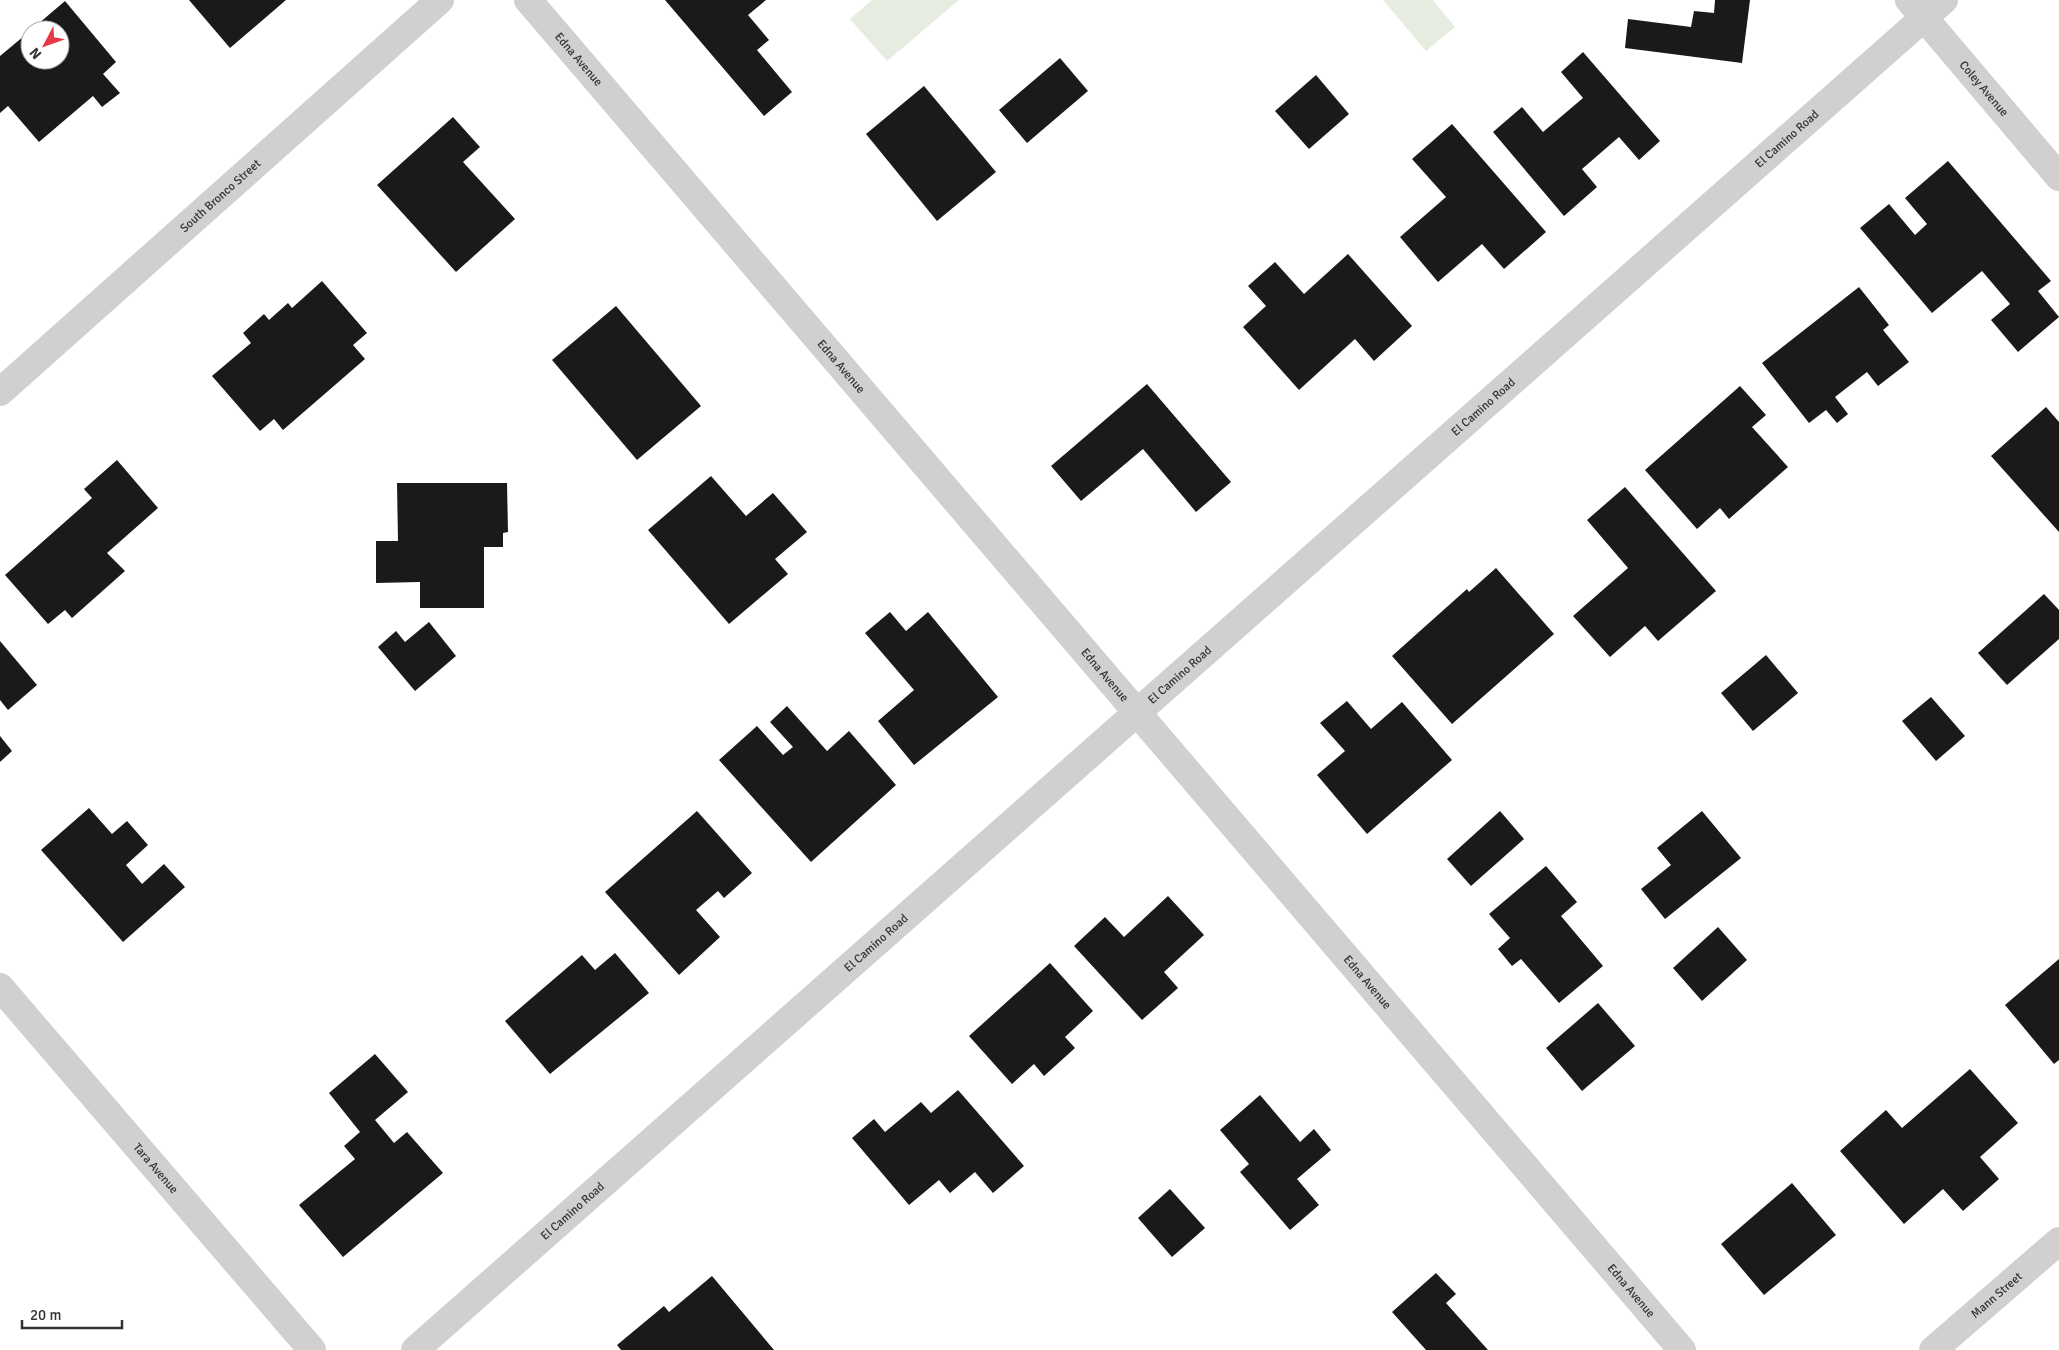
<svg xmlns="http://www.w3.org/2000/svg" width="2059" height="1350" font-family="Signika,sans-serif">
<rect width="100%" height="100%" fill="#fff"/>
<g fill="#e6ecdf">
<polygon points="872,0 959,0 887,61 850,19"/>
<polygon points="1383,0 1433,0 1455,27 1426,51"/>
</g>
<g fill="#1a1a1a">
<polygon points="189,0 286,0 230,48"/>
<polygon points="665,0 766,0 748,15 769,40 757,50 792,92 764,116"/>
<polygon points="1715,0 1750,0 1742,63 1625,48 1628,19 1691,27 1694,11 1714,13"/>
<polygon points="65,1 116,62 103,74 120,93 102,107 93,96 39,142 8,106 0,113 0,56 30,31 30,60 60,60 60,30 31,30"/>
<polygon points="1583,52 1660,141 1639,160 1619,137 1582,169 1597,187 1564,216 1493,132 1522,107 1543,132 1583,98 1561,72"/>
<polygon points="1060,58 1088,91 1027,143 999,110"/>
<polygon points="1316,75 1349,114 1309,149 1275,111"/>
<polygon points="924,86 996,172 937,221 866,134"/>
<polygon points="453,117 480,147 463,162 515,219 456,272 377,185"/>
<polygon points="1452,124 1546,232 1504,269 1482,244 1438,282 1400,237 1446,197 1412,159"/>
<polygon points="1948,161 2051,281 2038,291 2059,317 2018,352 1991,320 2010,304 1982,271 1932,313 1860,228 1889,204 1915,235 1927,224 1905,198"/>
<polygon points="1348,254 1412,326 1374,361 1355,339 1299,390 1243,327 1266,306 1248,286 1275,262 1304,294"/>
<polygon points="322,281 367,333 353,345 365,359 283,430 274,419 260,431 212,376 251,343 243,333 264,314 269,320 288,303 292,308"/>
<polygon points="1859,287 1889,325 1883,330 1909,362 1878,386 1867,372 1835,397 1848,414 1837,423 1826,410 1809,423 1762,363"/>
<polygon points="616,306 701,406 637,460 552,360"/>
<polygon points="1147,384 1231,482 1196,512 1143,449 1081,501 1051,466"/>
<polygon points="1740,386 1766,415 1752,427 1788,467 1729,519 1720,508 1697,529 1645,470"/>
<polygon points="2046,407 2059,422 2059,532 1991,456"/>
<polygon points="117,460 158,508 107,553 125,571 72,618 65,610 48,624 5,575 92,498 84,489"/>
<polygon points="711,476 746,516 773,493 807,532 775,559 788,574 729,624 648,530"/>
<polygon points="397,483 507,483 508,532 503,533 503,547 484,547 484,608 420,608 420,582 376,583 376,541 398,541"/>
<polygon points="1625,487 1716,591 1658,641 1645,626 1610,657 1573,616 1628,568 1587,520"/>
<polygon points="1496,568 1554,634 1452,724 1392,656 1467,589 1469,592"/>
<polygon points="2044,594 2059,610 2059,639 2007,685 1978,653"/>
<polygon points="890,612 906,631 928,612 998,697 914,765 878,721 914,690 865,633"/>
<polygon points="429,622 456,656 415,691 378,647 396,631 405,642"/>
<polygon points="0,641 37,685 8,710 0,700"/>
<polygon points="1766,655 1798,693 1753,731 1721,693"/>
<polygon points="1931,697 1965,736 1936,761 1902,721"/>
<polygon points="1347,701 1371,729 1402,702 1452,760 1367,834 1317,775 1345,751 1320,723"/>
<polygon points="787,706 827,751 849,731 896,785 811,862 719,760 757,726 783,755 793,747 770,722"/>
<polygon points="0,736 12,751 0,762"/>
<polygon points="89,808 112,834 127,821 148,845 126,865 142,884 164,864 185,887 123,942 41,850"/>
<polygon points="697,811 752,873 724,898 718,891 696,910 720,937 679,975 605,892"/>
<polygon points="1500,811 1524,839 1471,886 1447,859"/>
<polygon points="1702,811 1741,858 1665,919 1641,889 1671,865 1657,848"/>
<polygon points="1546,866 1577,902 1561,916 1603,966 1559,1003 1521,959 1512,966 1498,949 1510,938 1489,914"/>
<polygon points="1168,896 1204,935 1164,972 1178,988 1142,1020 1074,946 1105,917 1124,937"/>
<polygon points="1718,927 1747,960 1702,1001 1673,968"/>
<polygon points="615,953 649,993 550,1074 505,1021 582,955 595,970"/>
<polygon points="2059,959 2059,1060 2054,1064 2005,1005"/>
<polygon points="1050,963 1093,1011 1065,1037 1075,1048 1044,1076 1034,1064 1012,1084 969,1036"/>
<polygon points="1598,1003 1635,1046 1582,1091 1546,1048"/>
<polygon points="375,1054 408,1092 375,1120 394,1143 407,1132 443,1173 343,1257 299,1205 355,1159 344,1146 360,1132 329,1093"/>
<polygon points="1970,1069 2018,1123 1980,1157 1999,1179 1963,1211 1943,1189 1904,1224 1840,1151 1886,1110 1902,1128"/>
<polygon points="958,1090 1024,1166 993,1193 975,1172 950,1193 939,1180 909,1205 852,1138 874,1119 885,1132 921,1102 931,1113"/>
<polygon points="1260,1095 1300,1142 1314,1129 1331,1150 1297,1179 1319,1205 1290,1230 1240,1172 1249,1164 1220,1130"/>
<polygon points="1792,1183 1836,1235 1764,1295 1721,1244"/>
<polygon points="1170,1189 1205,1228 1172,1257 1138,1218"/>
<polygon points="1436,1273 1456,1294 1446,1303 1488,1350 1426,1350 1392,1312"/>
<polygon points="712,1276 774,1350 621,1350 617,1345 664,1306 669,1312"/>
</g>
<g fill="none" stroke-linecap="round" stroke-linejoin="round">
<g stroke="#d0d0d0" stroke-width="28">
<path id="s1" d="M 1909,0 L 2059,177"/>
<path id="s2" d="M 0,392 L 440,0"/>
<path id="s3" d="M 0,987 L 312,1350"/>
<path id="s4" d="M 415,1350 L 1944,0"/>
<path id="s5" d="M 1933,1350 L 2059,1241"/>
</g>
<path stroke="#d0d0d0" stroke-width="28" id="s6" d="M 528,0 L 1682,1350"/>
</g>
<g text-anchor="middle" dominant-baseline="central" stroke-width="5" stroke-linejoin="round" paint-order="stroke">
<g font-size="12" fill="#333" stroke="#fff">
<text stroke="none"><textPath href="#s6" startOffset="78">Edna Avenue</textPath></text>
<text stroke="none"><textPath href="#s1" startOffset="116">Coley Avenue</textPath></text>
<text stroke="none"><textPath href="#s4" startOffset="1830">El Camino Road</textPath></text>
<text stroke="none"><textPath href="#s2" startOffset="295">South Bronco Street</textPath></text>
<text stroke="none"><textPath href="#s6" startOffset="482">Edna Avenue</textPath></text>
<text stroke="none"><textPath href="#s4" startOffset="1425">El Camino Road</textPath></text>
<text stroke="none"><textPath href="#s6" startOffset="888">Edna Avenue</textPath></text>
<text stroke="none"><textPath href="#s4" startOffset="1020">El Camino Road</textPath></text>
<text stroke="none"><textPath href="#s4" startOffset="615">El Camino Road</textPath></text>
<text stroke="none"><textPath href="#s6" startOffset="1292">Edna Avenue</textPath></text>
<text stroke="none"><textPath href="#s3" startOffset="239">Tara Avenue</textPath></text>
<text stroke="none"><textPath href="#s4" startOffset="210">El Camino Road</textPath></text>
<text stroke="none"><textPath href="#s6" startOffset="1698">Edna Avenue</textPath></text>
<text stroke="none"><textPath href="#s5" startOffset="84">Mann Street</textPath></text>
</g>
</g>
<g transform="translate(45 45) rotate(229)"><circle r="24" fill="#ffffff" stroke="#adadad"/>
<path d="M0-4L9 19L0 12L-9 19Z" fill="#e63946"/>
<text y="-8" font-size="14" font-weight="bold" text-anchor="middle" fill="#333333">N</text>
</g>
<path d="M22 1320v8h100v-8" fill="none" stroke="#333333" stroke-width="2.5"/>
<text x="30" y="1320" font-size="15" fill="#333333" stroke="#ffffff" stroke-width="4" paint-order="stroke">20 m</text>
</svg>
